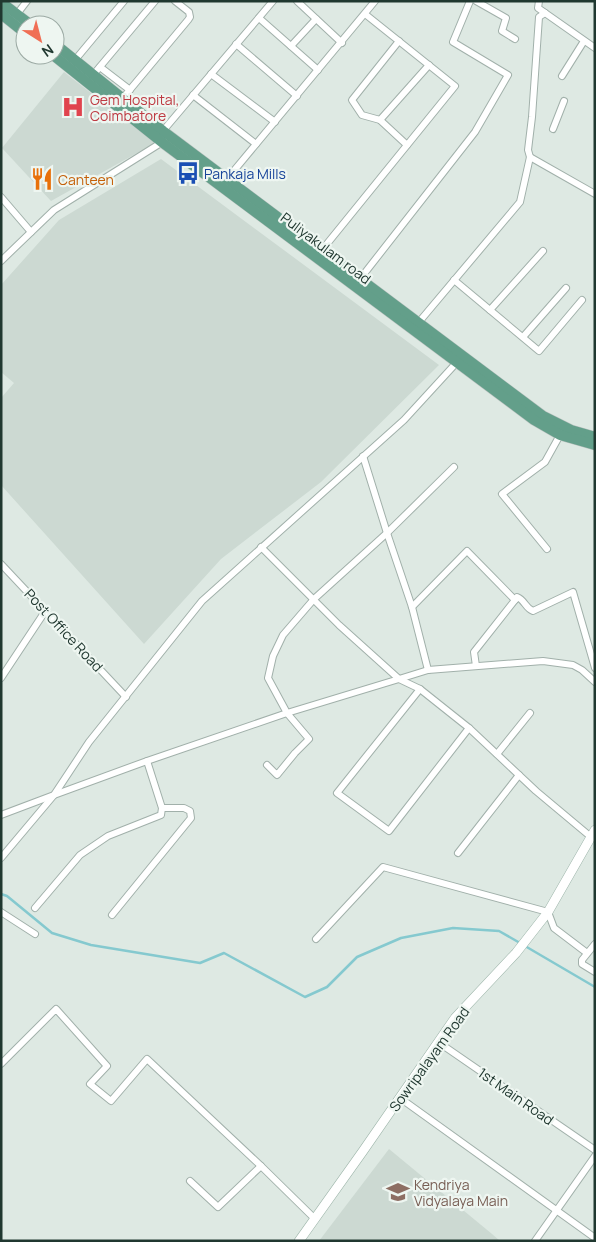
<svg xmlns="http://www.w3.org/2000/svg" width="596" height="1242" font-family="Manrope,sans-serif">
<rect width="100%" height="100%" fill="#dee9e3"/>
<g fill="#ccd9d2">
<polygon points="64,72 155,143 51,201 2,148"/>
<polygon points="161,159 439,365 321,482 221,559 144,644 1,485 1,398 14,383 1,372 1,285 59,220"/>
<polygon points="389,1149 492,1234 500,1241 319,1241"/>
</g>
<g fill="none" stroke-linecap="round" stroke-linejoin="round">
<g stroke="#85c9cf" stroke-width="2.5">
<polyline points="1,894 7,896 52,933 91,945 200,963 224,953 305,997 327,987 357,957 401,938 453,928 499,931 520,943"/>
<polyline points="525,946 595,987"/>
</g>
<defs>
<g id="street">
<polyline points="297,1 342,43"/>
<polyline points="476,1 506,18 502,31 515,39"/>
<polyline points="539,1 538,8 595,48"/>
<polyline points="17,14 27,1"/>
<polyline points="259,18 318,70"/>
<polyline points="399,41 352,100 362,115 380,120 407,145"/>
<polyline points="236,44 297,96"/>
<polyline points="291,46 316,19"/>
<polyline points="75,60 124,1"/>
<polyline points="100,67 130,90"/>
<polyline points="211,74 275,122"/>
<polyline points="93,75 155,1"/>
<polyline points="562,76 584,41"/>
<polyline points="193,95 256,144"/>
<polyline points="123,98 188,20 190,17 189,12 175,1"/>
<polyline points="380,120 429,65"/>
<polyline points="553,129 564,101"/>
<polyline points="162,132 273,1"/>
<polyline points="530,157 595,194"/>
<polyline points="227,179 375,1"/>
<polyline points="1,197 31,232"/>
<polyline points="322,250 455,86 365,14"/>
<polyline points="1,261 54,210 164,141"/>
<polyline points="360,279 475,132 508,75 453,42 470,1"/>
<polyline points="454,280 539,351 582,300"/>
<polyline points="490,310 543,251"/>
<polyline points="419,322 520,202 530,157 528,150 532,117 539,17 545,13"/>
<polyline points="523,337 566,288"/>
<polyline points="363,456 387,533 412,607 428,670"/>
<polyline points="261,547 339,625 399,679 420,689 469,728 536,791 591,837"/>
<polyline points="547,549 502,494 545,462 560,435"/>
<polyline points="1,564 126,697"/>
<path d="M 515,600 L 517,597 C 525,600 525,608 533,611 L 573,592 L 595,668"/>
<polyline points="412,607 467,551 515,600 474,652 476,666"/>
<polyline points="1,678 46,610"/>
<polyline points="420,689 337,793 389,831 469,728"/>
<polyline points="497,754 530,713"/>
<polyline points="267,765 277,775 295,753 309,739 287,713 268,678 273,656 283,635 314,599 387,533 454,467"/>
<polyline points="1,815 54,795 89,742 202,601 404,420 459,360"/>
<polyline points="458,853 519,775"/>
<polyline points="1,858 54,795 147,761 287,713 399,679 428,670 543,661 573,665 582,670 595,682"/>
<polyline points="35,908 80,855 108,836 161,815 162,808 147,761"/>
<polyline points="1,912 35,934"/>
<polyline points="112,915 191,818 190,811 184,808 162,808"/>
<polyline points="316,939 383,867 548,912 554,928 587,953"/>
<polyline points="595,944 582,960 582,964 595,972"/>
<polyline points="438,1042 595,1150"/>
<polyline points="1,1064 56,1009 107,1066 90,1084 111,1101 147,1059 261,1166 315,1219"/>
<polyline points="400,1098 595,1238"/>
<polyline points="190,1181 218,1207 261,1166"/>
<polyline points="535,1241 595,1156"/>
</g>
<polyline id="secondary" points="299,1241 363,1151 455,1018 516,953 548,912 595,830"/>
<g id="primary">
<polyline points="1,2 31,25"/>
<polyline points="1,14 25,33"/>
<polyline points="55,44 163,131 543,416 571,430 595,437"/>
<polyline points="53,55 163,143 534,420 560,435 595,445"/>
</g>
</defs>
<use href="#street" stroke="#a1b0aa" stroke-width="8"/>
<use href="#secondary" stroke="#9db5aa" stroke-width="10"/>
<use href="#primary" stroke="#bcc3c1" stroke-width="11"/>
<use href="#street" stroke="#fff" stroke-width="6"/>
<use href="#secondary" stroke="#fff" stroke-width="9"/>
<use href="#primary" stroke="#639f8a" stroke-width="10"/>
</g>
<defs>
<symbol id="hospital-bare" viewBox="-9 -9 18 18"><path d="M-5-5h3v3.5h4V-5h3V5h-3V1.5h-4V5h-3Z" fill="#e0444e" stroke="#eef6f1" stroke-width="2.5" paint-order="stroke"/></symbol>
<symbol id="bus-bare" viewBox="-9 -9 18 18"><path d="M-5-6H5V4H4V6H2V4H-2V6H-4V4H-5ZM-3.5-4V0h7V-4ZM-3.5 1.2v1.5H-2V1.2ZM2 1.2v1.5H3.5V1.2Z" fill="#1a4fb4" stroke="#eef6f1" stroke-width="2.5" paint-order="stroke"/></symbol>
<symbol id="restaurant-bare" viewBox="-9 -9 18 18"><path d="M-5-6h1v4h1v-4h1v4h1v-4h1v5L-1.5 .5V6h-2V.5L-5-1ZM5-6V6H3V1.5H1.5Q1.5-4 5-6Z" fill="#e8710a" stroke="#eef6f1" stroke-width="2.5" paint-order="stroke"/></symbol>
<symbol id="school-bare" viewBox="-9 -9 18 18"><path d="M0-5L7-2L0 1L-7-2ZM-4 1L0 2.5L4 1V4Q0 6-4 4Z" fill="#8d6e63" stroke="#eef6f1" stroke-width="2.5" paint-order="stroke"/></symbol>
</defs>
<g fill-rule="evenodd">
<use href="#hospital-bare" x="57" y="91" width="32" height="32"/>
<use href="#bus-bare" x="172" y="157" width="32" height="32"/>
<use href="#restaurant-bare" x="26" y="163" width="32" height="32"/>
<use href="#school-bare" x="382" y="1176" width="32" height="32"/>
</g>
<g text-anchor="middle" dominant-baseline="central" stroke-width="4.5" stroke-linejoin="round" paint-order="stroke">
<g font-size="14" fill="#be3a42" stroke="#eef6f1" text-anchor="start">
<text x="90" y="99">Gem Hospital,<tspan x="90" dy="16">Coimbatore</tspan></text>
</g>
<g font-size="14" fill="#164399" stroke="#eef6f1" text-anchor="start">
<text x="204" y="173">Pankaja Mills</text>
</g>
<g font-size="14" fill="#c56008" stroke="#eef6f1" text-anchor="start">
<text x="58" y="179">Canteen</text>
</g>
<g font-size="14" fill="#203830" stroke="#eef6f1">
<text transform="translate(326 248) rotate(37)">Puliyakulam road</text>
<text transform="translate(64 630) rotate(47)">Post Office Road</text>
<text transform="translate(429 1059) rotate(-54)">Sowripalayam Road</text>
<text transform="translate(516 1096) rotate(35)">1st Main Road</text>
</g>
<g font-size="14" fill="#785e54" stroke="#eef6f1" text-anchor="start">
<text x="414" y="1184">Kendriya<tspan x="414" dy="16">Vidyalaya Main</tspan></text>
</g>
</g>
<rect width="596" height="1242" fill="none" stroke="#203830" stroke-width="5"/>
<g transform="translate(40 40) rotate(144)"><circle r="24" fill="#eef6f1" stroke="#9caaa4"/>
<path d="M0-4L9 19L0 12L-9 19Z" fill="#f06f55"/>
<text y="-8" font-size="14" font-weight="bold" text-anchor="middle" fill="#203830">N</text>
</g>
</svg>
